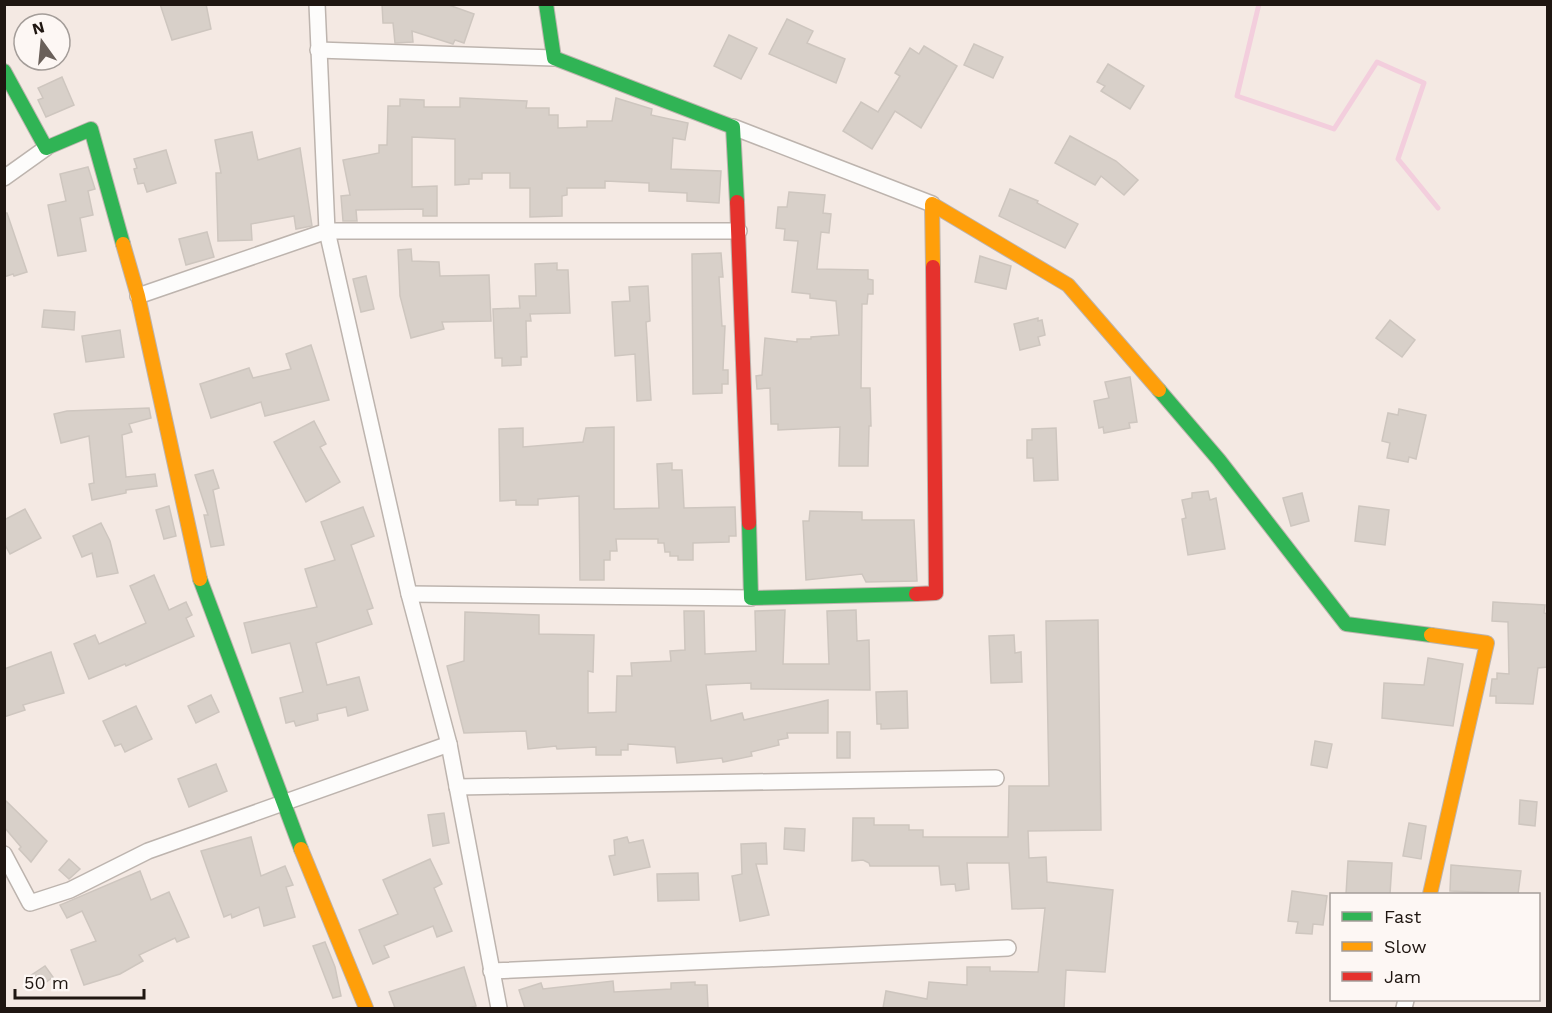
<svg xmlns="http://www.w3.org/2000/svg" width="1552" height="1013" font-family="'Work Sans',sans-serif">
<rect width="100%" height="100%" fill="#f4e9e3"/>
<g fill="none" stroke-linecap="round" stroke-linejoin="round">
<polyline stroke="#f3cedd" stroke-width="5" points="1259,4 1237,96 1334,129 1377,62 1424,83 1398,159 1438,208"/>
</g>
<g fill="#d8d0c9" stroke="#cec6bf" stroke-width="1.5">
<polygon points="160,4 206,4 211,29 172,40"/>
<polygon points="382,4 446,4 474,14 464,43 455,40 453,44 412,31 413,42 395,43 393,23 383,23"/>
<polygon points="787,19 813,31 807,43 845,59 836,83 769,54"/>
<polygon points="729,35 757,48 741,79 714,66"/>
<polygon points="974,44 1003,57 993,78 964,65"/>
<polygon points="924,46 957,66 921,128 895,111 872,149 843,131 861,102 878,112 900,76 895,73 910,48 919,54"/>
<polygon points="1108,64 1144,86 1130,109 1101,91 1105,86 1097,82"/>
<polygon points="62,77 74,105 46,117 38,100 43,98 38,88"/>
<polygon points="460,98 527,101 526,108 549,108 549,115 558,115 558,128 587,127 587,121 612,121 616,98 652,109 651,115 688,123 685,140 673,138 671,169 721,171 719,203 687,201 687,193 649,191 649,183 605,181 605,188 567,188 567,195 562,196 562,216 530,217 530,188 510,188 510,173 482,173 482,179 469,179 469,184 455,185 455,139 412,137 412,187 437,186 437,216 423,216 423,209 356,210 357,221 343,221 341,196 350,195 343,160 379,153 379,145 387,145 388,106 400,106 400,99 424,100 424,107 460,107"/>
<polygon points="252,132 258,160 300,148 312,226 296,229 294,216 251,224 252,240 218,241 216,173 221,173 215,140"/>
<polygon points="1070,136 1116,161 1138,180 1124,195 1101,176 1095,185 1055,163"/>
<polygon points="166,150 176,183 147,192 144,183 138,184 134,169 137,168 134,159"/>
<polygon points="88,167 95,189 88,191 93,215 80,218 86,251 58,256 48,205 66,201 60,174"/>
<polygon points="1010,189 1038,201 1037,203 1078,224 1065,248 999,216"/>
<polygon points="789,192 825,195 823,213 831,214 829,233 821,232 817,269 868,270 868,279 873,280 873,294 868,294 867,304 862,304 861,388 870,388 871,426 869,426 868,466 839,466 840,427 778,430 778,424 771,424 770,388 757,389 756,376 762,375 765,338 797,342 797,339 811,339 811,337 839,335 836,301 810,298 810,294 792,292 798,241 784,240 785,229 776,228 778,207 787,207"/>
<polygon points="4,213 7,213 27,272 14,276 13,274 4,277"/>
<polygon points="207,232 214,257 186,265 179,239"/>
<polygon points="411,249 412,261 439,262 440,276 489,275 491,321 442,322 444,329 411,338 400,296 398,250"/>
<polygon points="721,253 723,277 719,277 722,326 725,326 723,370 728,370 728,384 722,384 722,393 693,394 692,254"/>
<polygon points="980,256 1011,266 1006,289 975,282"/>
<polygon points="557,263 557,270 568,270 570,313 530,314 531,321 526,321 527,357 521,357 521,365 502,366 502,358 495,358 493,309 520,308 519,296 536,296 535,264"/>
<polygon points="366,276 374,309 361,312 353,279"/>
<polygon points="648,286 650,321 646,322 651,400 637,401 635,354 615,356 612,302 630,301 629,287"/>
<polygon points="44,310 75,312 74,330 42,327"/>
<polygon points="1038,318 1038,321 1042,320 1045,335 1038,337 1040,345 1020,350 1014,324"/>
<polygon points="1390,320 1415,340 1402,357 1376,338"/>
<polygon points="120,330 124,357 86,362 82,336"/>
<polygon points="311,345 329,400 265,416 261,402 211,418 200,384 249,368 253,378 291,369 286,354"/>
<polygon points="1130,377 1137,422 1129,423 1130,428 1104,433 1103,427 1099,428 1094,401 1109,398 1105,382"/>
<polygon points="149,408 151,418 129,424 132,432 122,435 126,477 155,474 157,486 126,490 126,493 92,500 89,484 94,483 89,436 61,443 54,414 67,411"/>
<polygon points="1399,409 1426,415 1416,459 1409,457 1408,462 1387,458 1390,443 1382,441 1388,413 1398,415"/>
<polygon points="314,421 326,444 320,447 340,482 306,502 274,442"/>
<polygon points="614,427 614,509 659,508 657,464 672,463 672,470 682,470 684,508 735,507 736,536 729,536 729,542 693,543 693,560 678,560 678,556 670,556 670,552 665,552 664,543 658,543 658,539 616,539 617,551 610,551 610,560 604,560 604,580 580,580 579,496 538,499 538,505 516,505 516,500 500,501 499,429 523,428 523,447 583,442 586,428"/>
<polygon points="1056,428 1058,480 1034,481 1033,458 1027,458 1027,440 1032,440 1032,429"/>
<polygon points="213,470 219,488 213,490 224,545 211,547 204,515 208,515 195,475"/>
<polygon points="1208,491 1210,500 1216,498 1225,549 1188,555 1182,519 1186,518 1182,500 1192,498 1192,493"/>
<polygon points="1302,493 1309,521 1291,526 1283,498"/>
<polygon points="169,506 176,536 164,539 156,510"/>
<polygon points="1359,506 1389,510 1385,545 1355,541"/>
<polygon points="363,507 374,536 351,545 373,608 367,610 372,624 316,643 327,685 359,677 368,710 348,716 346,707 317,714 318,720 296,726 294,721 286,723 280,698 303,692 290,643 252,653 244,623 317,607 305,569 335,560 321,522"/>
<polygon points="25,509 41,538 10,554 4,543 4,520"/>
<polygon points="810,511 862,512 862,520 914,520 917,581 866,582 862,574 806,580 803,521 809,521"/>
<polygon points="101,523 110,541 118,573 97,577 92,553 82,557 73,536"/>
<polygon points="154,575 169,610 186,602 192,615 186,618 194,636 126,666 125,664 89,679 74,644 95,635 99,644 146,623 130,586"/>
<polygon points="1493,602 1545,605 1544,613 1548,614 1548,667 1538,668 1533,704 1496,703 1496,696 1490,696 1492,679 1497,679 1497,673 1509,674 1508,622 1492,621"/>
<polygon points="785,610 783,664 829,664 827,611 856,610 857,641 869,640 870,690 751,689 751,683 706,685 711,721 742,713 744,720 828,700 828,733 787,733 788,738 778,740 779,745 751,752 752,756 723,762 722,758 677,763 675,747 628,744 628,750 621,750 621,755 596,755 596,747 557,749 556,746 528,749 526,731 464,733 447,666 464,661 465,612 539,615 539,634 594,635 593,672 588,671 588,713 616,712 617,676 632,676 631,663 671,661 670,651 685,650 684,611 704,611 705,654 756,651 755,611"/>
<polygon points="1098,620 1101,830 1028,831 1029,858 1046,857 1047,882 1113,890 1105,972 1066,970 1064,1008 883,1008 886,991 927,999 929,982 967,985 967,967 990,967 990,971 1038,972 1045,908 1012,909 1009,863 967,863 969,889 956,891 955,884 941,885 939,866 870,866 869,863 863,860 852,861 853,818 874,818 874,825 909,825 909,830 923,830 923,837 1008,837 1009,786 1049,786 1046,621"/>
<polygon points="1014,635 1015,653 1021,652 1022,682 991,683 989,636"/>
<polygon points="51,652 64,693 23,705 25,710 4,717 4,669"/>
<polygon points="1428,658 1463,664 1453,726 1382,718 1384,683 1424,685"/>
<polygon points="907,691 908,728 881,729 881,724 877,724 876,692"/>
<polygon points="211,695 219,712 196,723 188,706"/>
<polygon points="136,706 152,739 125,752 121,744 115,746 103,721"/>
<rect x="837" y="732" width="13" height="26"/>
<polygon points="1315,741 1332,744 1327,768 1311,765"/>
<polygon points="216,764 227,791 189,807 178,779"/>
<polygon points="4,799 47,841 31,862 19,849 21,847 4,827"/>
<polygon points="1520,800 1537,802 1535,826 1519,824"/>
<polygon points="444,813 449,843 433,846 428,815"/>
<polygon points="1409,823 1426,826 1421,859 1403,856"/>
<polygon points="785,828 805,829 804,851 784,849"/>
<polygon points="251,837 261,876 285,866 293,885 286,887 295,917 264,926 259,907 232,918 231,914 224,917 201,851"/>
<polygon points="627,837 629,843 643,840 650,867 614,875 609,856 615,855 614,840"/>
<polygon points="766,843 767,864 756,864 769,915 740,921 732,876 742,874 741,844"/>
<polygon points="69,859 80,869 69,879 59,870"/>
<polygon points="430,859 442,884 434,888 452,931 437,937 433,926 384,946 389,957 373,964 359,930 398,914 383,880"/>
<polygon points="1348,861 1392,863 1390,894 1346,894"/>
<polygon points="1451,865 1521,871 1518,894 1450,891"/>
<polygon points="140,871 151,900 169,892 189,937 177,942 175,938 139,955 143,961 120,974 84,985 71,950 96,941 82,911 67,918 60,905"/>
<polygon points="698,873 699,900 658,901 657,874"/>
<polygon points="1292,891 1327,896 1323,925 1313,924 1312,934 1296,933 1298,922 1288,921"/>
<polygon points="325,942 335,967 341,996 333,998 313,946"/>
<polygon points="45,966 53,977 38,988 30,976"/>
<polygon points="464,967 476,1006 468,1008 395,1008 389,992"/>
<polygon points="613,981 614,992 671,989 671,983 695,982 695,985 707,985 708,1008 525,1008 519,990 541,983 543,989"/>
</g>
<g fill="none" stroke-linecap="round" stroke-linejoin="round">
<defs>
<g id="street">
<polyline points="317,4 327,231 409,594 449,744 499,1008"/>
<polyline points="318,50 554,58"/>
<polyline points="733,127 932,204"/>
<polyline points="4,178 46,148"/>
<polyline points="138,296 327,231 739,231"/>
<polyline points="409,594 751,598"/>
<polyline points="457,787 996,778"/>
<polyline points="4,854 30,903 70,890 148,851 449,744"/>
<polyline points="491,971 1008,948"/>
<polyline points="1404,1008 1406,1000"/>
</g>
<g id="fast">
<polyline points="546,4 554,58 733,127 737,202"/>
<polyline points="4,71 46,148 91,129 123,244"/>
<polyline points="1159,390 1219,460 1346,624 1431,635"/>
<polyline points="749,523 751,598 916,594"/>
<polyline points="200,579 301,849"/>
</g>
<g id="slow">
<polyline points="123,244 138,296 200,579"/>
<polyline points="933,267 932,204 1068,285 1159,390"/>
<polyline points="301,849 366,1008"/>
<polyline points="1430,894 1487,643 1431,635"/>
</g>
<g id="jam">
<polyline points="737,202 749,523"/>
<polyline points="916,594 936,593 933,267"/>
</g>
</defs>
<use href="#street" stroke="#bdb4ae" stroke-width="18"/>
<use href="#fast" stroke="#bdb4ae" stroke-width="16"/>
<use href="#slow" stroke="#bdb4ae" stroke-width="16"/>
<use href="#jam" stroke="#bdb4ae" stroke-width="16"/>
<use href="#street" stroke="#fdfcfb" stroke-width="15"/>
<use href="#fast" stroke="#30b455" stroke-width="14"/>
<use href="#slow" stroke="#ff9f0a" stroke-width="14"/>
<use href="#jam" stroke="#e5322d" stroke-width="14"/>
</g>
<rect width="1552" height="1013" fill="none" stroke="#1f1611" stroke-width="12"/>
<rect x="1330" y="893" width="210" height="108" fill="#fdf7f4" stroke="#a49d99" stroke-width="1.5"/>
<rect x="1342" y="912" width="30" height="9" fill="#30b455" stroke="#a49d99" stroke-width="1.5"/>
<text x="1384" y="923" font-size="18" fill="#1f1611">Fast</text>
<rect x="1342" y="942" width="30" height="9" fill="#ff9f0a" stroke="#a49d99" stroke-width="1.5"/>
<text x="1384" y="953" font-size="18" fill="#1f1611">Slow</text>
<rect x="1342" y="972" width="30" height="9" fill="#e5322d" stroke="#a49d99" stroke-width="1.5"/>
<text x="1384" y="983" font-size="18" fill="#1f1611">Jam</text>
<g transform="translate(42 42) rotate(345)"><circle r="28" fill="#fdf7f4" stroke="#a49d99" stroke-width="1.5"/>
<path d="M0-4.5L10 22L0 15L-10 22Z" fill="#6a605a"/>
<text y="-9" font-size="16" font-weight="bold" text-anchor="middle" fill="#1f1611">N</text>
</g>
<path d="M15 989v9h129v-9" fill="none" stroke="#1f1611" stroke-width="3"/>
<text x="24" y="989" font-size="18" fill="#1f1611" stroke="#fdf7f4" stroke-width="4.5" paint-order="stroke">50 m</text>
</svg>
